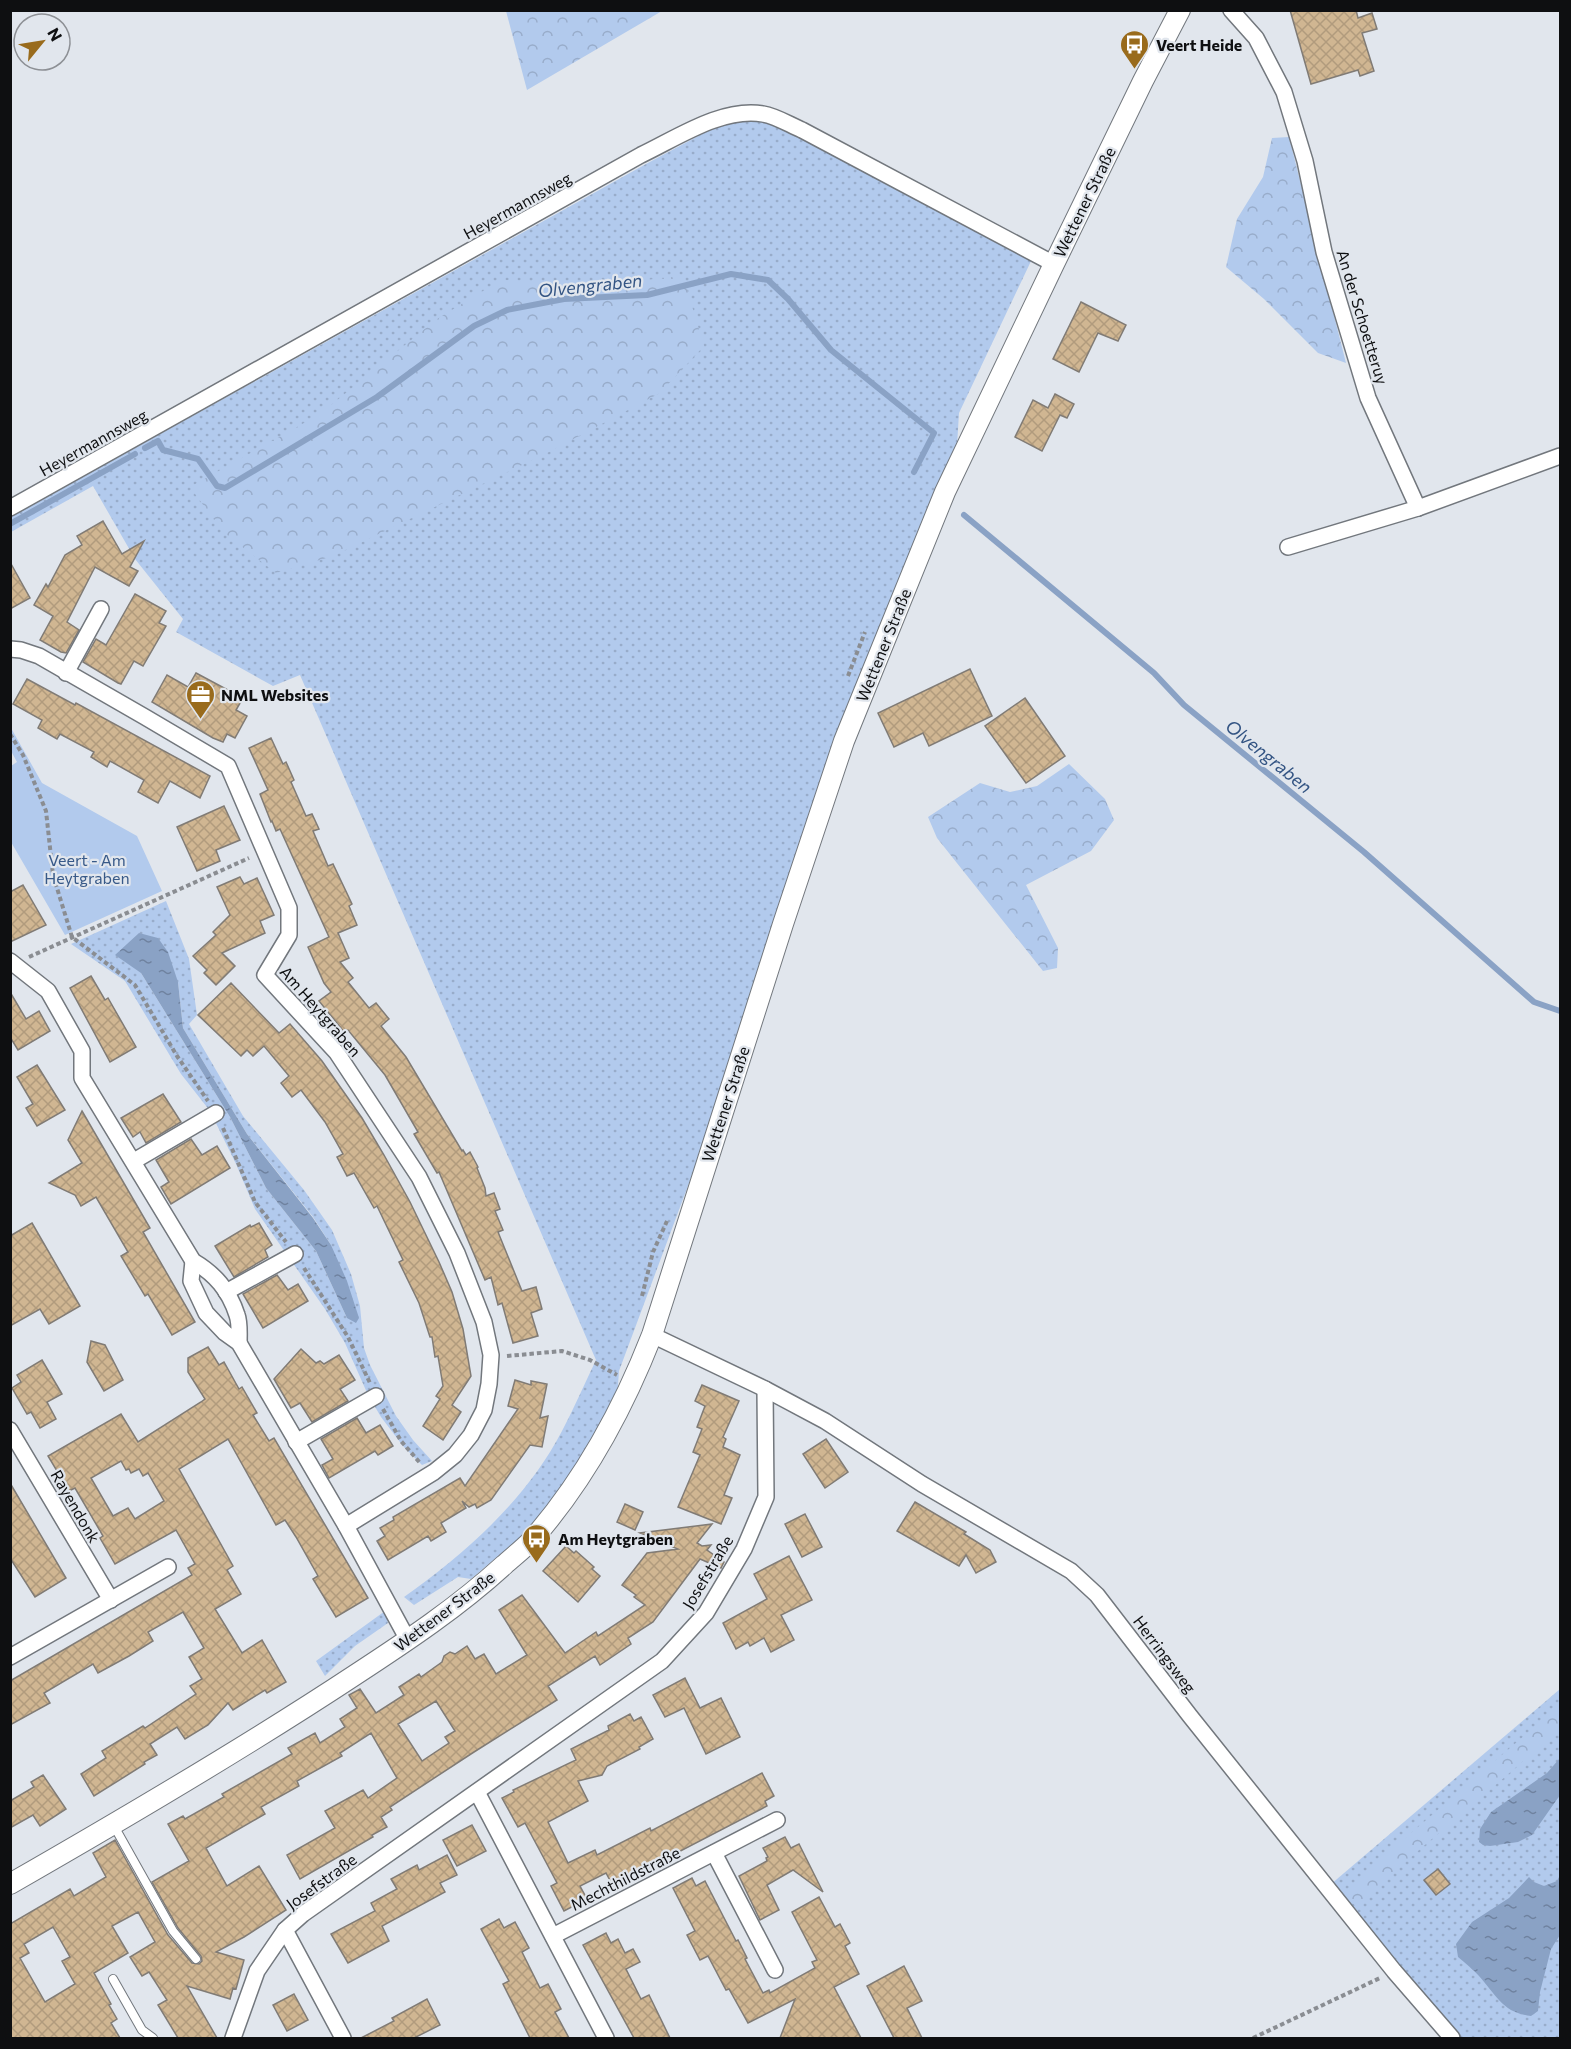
<svg xmlns="http://www.w3.org/2000/svg" width="1571" height="2049" font-family="Commissioner,sans-serif">
<defs>
<pattern id="grass-dots" width="8" height="8" patternUnits="userSpaceOnUse" patternTransform="scale(1.5)"><rect width="8" height="8" fill="#b2caed"/><path d="M2 2h.1M6 6h.1" fill="none" stroke="#98acca" stroke-width="1.8" stroke-linecap="round"/></pattern>
<pattern id="forest-crowns" width="20" height="18" patternUnits="userSpaceOnUse" patternTransform="scale(1.5)"><rect width="20" height="18" fill="#b2caed"/><path d="M2 6a3 3 0 1 1 6 0M12 15a3 3 0 1 1 6 0" fill="none" stroke="#98acca"/></pattern>
<pattern id="water-ripples" width="26" height="14" patternUnits="userSpaceOnUse" patternTransform="scale(1.5)"><rect width="26" height="14" fill="#8aa2c5"/><path d="M2 4q2-2 4 0t4 0M15 11q2-2 4 0t4 0" fill="none" stroke="#6f829f"/></pattern>
<pattern id="building-cross-hatch" width="8" height="8" patternUnits="userSpaceOnUse" patternTransform="scale(1.5)"><rect width="8" height="8" fill="#d0b692"/><path d="M0 0l8 8M0 8l8-8" fill="none" stroke="#b19b7d"/></pattern>
</defs>
<rect width="100%" height="100%" fill="#e1e6ed"/>
<g fill="url(#grass-dots)" fill-rule="evenodd">
<path d="M 740,121 L 762,122 L 799,134 L 1032,259 L 959,413 L 954,495 L 864,713 L 619,1371 L 617,1399 L 565,1483 L 523,1535 L 471,1579 L 458,1577 L 414,1605 L 404,1597 C 466,1553 526,1500 562,1431 C 574,1408 585,1383 596,1360 L 300,675 L 273,686 L 176,632 L 183,619 L 135,559 L 93,486 L 11,532 L 11,517 L 646,164 L 717,126 Z"/>
<path d="M 166,901 L 189,959 L 197,1015 L 189,1024 L 243,1116 L 304,1190 L 332,1230 L 351,1274 L 360,1306 L 364,1348 L 370,1365 L 396,1416 L 413,1440 L 432,1461 L 422,1465 L 403,1446 L 381,1417 L 368,1395 L 345,1343 L 325,1309 L 255,1209 L 236,1164 L 210,1111 L 181,1074 L 125,981 L 71,944 ZM 141,973 L 178,982 L 183,1028 L 247,1134 L 313,1217 L 331,1245 L 347,1318 L 316,1251 L 266,1188 L 230,1117 Z"/>
<polygon points="385,1611 388,1623 355,1646 325,1676 316,1661"/>
<polygon points="1560,1689 1560,2038 1459,2038 1330,1885"/>
</g>
<g fill="url(#forest-crowns)">
<polygon points="506,11 506,10 662,11 527,90"/>
<polygon points="1289,137 1346,363 1318,353 1264,299 1226,267 1237,219 1263,177 1272,138"/>
<polygon points="683,276 704,346 660,393 549,452 333,556 276,573 223,532 190,487 320,414 437,319 501,280 607,284"/>
<polygon points="1069,764 1105,799 1114,820 1091,851 1026,885 1058,948 1057,968 1043,971 937,838 928,817 980,783 1010,792 1037,786"/>
<path d="M 1560,1705 L 1560,1728 C 1494,1789 1423,1844 1356,1906 L 1343,1895 L 1411,1833 Z"/>
</g>
<polygon fill="#b2caed" points="11,728 42,783 137,836 162,891 65,935 11,842 11,766 17,762 11,751"/>
<g fill="url(#water-ripples)">
<polygon points="139,933 158,938 168,952 178,982 183,1028 247,1134 313,1218 331,1245 347,1281 359,1318 356,1323 347,1318 316,1251 266,1188 230,1117 141,973 115,955"/>
<polygon points="1560,1758 1560,1795 1532,1835 1518,1842 1490,1846 1483,1845 1479,1842 1480,1829 1491,1812 1547,1773"/>
<path d="M 1560,1875 L 1560,1935 L 1551,1949 L 1540,1992 L 1538,2011 L 1531,2016 C 1503,2013 1497,1996 1479,1976 C 1473,1969 1465,1963 1458,1957 L 1456,1944 L 1472,1922 L 1509,1898 L 1529,1877 L 1534,1882 L 1544,1886 L 1557,1881 Z"/>
</g>
<g fill="none" stroke-linecap="round" stroke-linejoin="round">
<g stroke="#8aa2c5" stroke-width="6">
<polyline points="145,448 158,441 163,450 198,459 217,486 225,488 377,397 474,326 507,310 564,299 647,295 731,274 768,280 788,299 831,350 934,433 914,472"/>
<polyline points="964,515 1154,673 1184,705 1364,852 1534,1002 1560,1011"/>
<polyline points="10,524 135,454"/>
</g>
</g>
<g fill="url(#building-cross-hatch)" stroke="#807b75" stroke-width="1.5" fill-rule="evenodd">
<polygon points="1290,10 1356,10 1358,18 1372,13 1377,29 1362,33 1374,71 1360,76 1358,70 1311,84"/>
<polygon points="1081,302 1126,325 1118,341 1098,333 1079,372 1053,359"/>
<polygon points="1055,394 1074,404 1067,418 1060,415 1042,451 1015,437 1033,400 1048,408"/>
<polygon points="103,521 122,554 144,541 130,567 138,571 129,586 95,567 67,622 79,630 66,653 61,652 40,640 53,616 34,605 46,584 48,587 65,555 82,545 77,536"/>
<polygon points="10,562 30,598 10,609"/>
<polygon points="135,594 166,611 159,623 166,626 143,666 134,661 121,684 118,683 83,662 96,639 106,645"/>
<polygon points="970,669 992,716 929,746 923,733 894,747 878,713"/>
<polygon points="196,673 243,698 236,710 247,716 235,738 227,734 223,742 213,738 152,702 167,675 188,687"/>
<polygon points="27,679 75,705 76,703 210,776 200,798 170,781 158,803 138,792 144,780 110,761 107,767 91,757 94,752 60,734 57,739 38,728 42,720 13,704"/>
<polygon points="1025,698 1065,756 1026,783 985,726"/>
<polygon points="271,738 283,764 286,762 294,780 291,782 306,816 312,814 319,829 313,831 328,866 333,864 352,904 349,906 357,925 338,933 349,958 340,962 353,978 348,982 369,1008 376,1003 389,1019 381,1026 406,1057 462,1151 463,1150 466,1155 470,1152 478,1167 477,1168 485,1188 486,1196 494,1193 500,1209 495,1211 503,1230 498,1232 522,1291 536,1287 542,1309 531,1313 538,1336 513,1343 502,1303 498,1305 491,1277 485,1280 439,1172 437,1173 414,1134 418,1132 385,1075 348,1030 345,1033 319,1001 331,992 324,983 308,947 329,937 280,829 276,831 272,821 271,822 260,794 268,790 249,748"/>
<polygon points="224,806 240,840 216,850 220,861 197,871 177,827"/>
<polygon points="240,877 244,884 257,878 274,915 260,921 265,933 222,953 235,966 216,985 204,973 207,970 193,956 216,935 213,932 230,915 217,887"/>
<polygon points="23,885 46,925 10,942 10,892"/>
<polygon points="91,976 105,1000 108,998 136,1047 110,1062 70,988"/>
<polygon points="231,983 279,1033 290,1024 322,1061 362,1118 384,1155 410,1202 439,1262 452,1292 463,1329 471,1376 452,1405 461,1412 443,1440 423,1426 440,1399 436,1396 443,1386 438,1356 435,1357 432,1337 430,1337 419,1303 399,1262 403,1260 377,1206 374,1208 354,1173 347,1176 337,1157 343,1154 325,1122 301,1090 292,1097 281,1083 289,1076 264,1046 253,1056 247,1050 241,1056 198,1015"/>
<polygon points="10,992 26,1019 39,1011 50,1031 18,1050 10,1037"/>
<polygon points="37,1065 65,1110 37,1126 26,1108 33,1104 17,1077"/>
<polygon points="163,1094 181,1122 146,1143 140,1132 133,1137 121,1118"/>
<polygon points="82,1111 150,1228 143,1232 195,1322 172,1335 148,1294 145,1296 121,1256 128,1252 96,1197 81,1206 75,1195 49,1183 82,1163 68,1140"/>
<polygon points="191,1139 202,1155 217,1146 230,1168 171,1204 161,1187 169,1182 156,1160"/>
<polygon points="32,1223 80,1306 49,1324 40,1309 10,1326 10,1236"/>
<polygon points="259,1223 272,1245 265,1250 268,1257 234,1277 215,1246 250,1225 251,1227"/>
<polygon points="277,1275 288,1290 298,1284 308,1301 263,1328 243,1294"/>
<polygon points="91,1341 105,1345 123,1380 104,1391 87,1362"/>
<path d="M 208,1347 L 219,1365 L 224,1362 L 239,1389 L 242,1387 L 257,1413 L 253,1415 L 269,1441 L 274,1438 L 368,1598 L 336,1617 L 313,1579 L 318,1576 L 296,1537 L 285,1520 L 276,1525 L 228,1439 L 179,1469 L 233,1566 L 227,1570 L 241,1594 L 215,1609 L 242,1653 L 262,1640 L 286,1682 L 267,1693 L 265,1690 L 233,1710 L 228,1703 L 208,1725 L 185,1739 L 177,1727 L 150,1744 L 157,1755 L 144,1762 L 145,1764 L 94,1796 L 81,1774 L 106,1758 L 102,1751 L 143,1726 L 145,1728 L 196,1694 L 190,1686 L 202,1679 L 189,1657 L 204,1648 L 183,1612 L 148,1632 L 153,1641 L 129,1656 L 98,1673 L 93,1664 L 44,1693 L 50,1703 L 10,1725 L 10,1681 L 192,1575 L 188,1568 L 195,1564 L 176,1530 L 115,1564 L 100,1538 L 103,1536 L 75,1488 L 69,1491 L 48,1456 L 121,1414 L 138,1442 L 201,1402 L 205,1399 L 188,1372 L 188,1358 ZM 121,1461 L 126,1470 L 129,1469 L 131,1473 L 139,1469 L 143,1476 L 148,1473 L 164,1501 L 135,1519 L 128,1508 L 113,1516 L 91,1478 Z"/>
<polygon points="301,1349 316,1363 320,1361 324,1364 339,1355 355,1380 340,1389 348,1401 312,1422 300,1403 291,1408 274,1379"/>
<polygon points="42,1360 62,1394 47,1402 56,1419 40,1428 31,1412 27,1414 12,1388 21,1382 17,1375"/>
<polygon points="515,1380 531,1385 531,1381 547,1384 540,1418 548,1416 542,1447 530,1445 491,1500 477,1508 475,1504 469,1507 462,1501 466,1508 441,1523 446,1532 431,1541 428,1536 388,1560 377,1541 385,1536 380,1528 394,1520 393,1517 460,1478 465,1486 518,1409 508,1406"/>
<polygon points="702,1385 739,1401 723,1437 726,1439 723,1447 740,1455 724,1495 732,1498 721,1524 678,1507 700,1455 693,1452 702,1429 697,1427 705,1406 695,1401"/>
<polygon points="357,1418 366,1433 380,1425 393,1446 378,1455 375,1451 329,1478 322,1465 333,1459 321,1439"/>
<polygon points="826,1439 848,1472 825,1488 803,1454"/>
<polygon points="10,1483 66,1578 35,1597 10,1558"/>
<polygon points="915,1502 966,1532 964,1534 990,1550 996,1562 976,1573 966,1555 959,1566 897,1531"/>
<polygon points="625,1504 643,1512 635,1530 617,1522"/>
<polygon points="805,1514 822,1547 802,1557 785,1524"/>
<path d="M 712,1524 L 697,1543 L 702,1546 L 711,1545 L 707,1550 L 724,1562 L 721,1568 L 700,1559 L 653,1622 L 628,1638 L 631,1644 L 600,1665 L 595,1656 L 548,1686 L 557,1700 L 474,1752 L 390,1807 L 392,1810 L 381,1817 L 387,1827 L 372,1835 L 373,1837 L 300,1879 L 287,1855 L 335,1828 L 325,1811 L 363,1790 L 368,1798 L 397,1778 L 371,1733 L 340,1753 L 342,1756 L 297,1781 L 299,1786 L 261,1807 L 265,1814 L 206,1848 L 227,1886 L 259,1866 L 286,1910 L 244,1937 L 216,1952 L 244,1960 L 236,1989 L 233,1988 L 230,1999 L 187,1986 L 217,2038 L 178,2038 L 158,2005 L 167,2000 L 149,1972 L 142,1976 L 130,1957 L 155,1942 L 138,1912 L 112,1926 L 128,1953 L 94,1973 L 111,2004 L 109,2005 L 117,2019 L 111,2023 L 120,2038 L 10,2038 L 10,1922 L 12,1923 L 70,1889 L 74,1896 L 106,1877 L 93,1853 L 115,1840 L 168,1935 L 192,1963 L 199,1964 L 202,1961 L 201,1956 L 178,1928 L 152,1882 L 189,1861 L 168,1824 L 183,1816 L 185,1819 L 224,1797 L 222,1794 L 292,1754 L 288,1748 L 315,1733 L 320,1743 L 345,1727 L 340,1719 L 357,1708 L 349,1695 L 360,1689 L 376,1713 L 404,1695 L 399,1687 L 419,1674 L 421,1677 L 442,1662 L 444,1656 L 450,1652 L 455,1654 L 467,1646 L 475,1659 L 484,1654 L 496,1674 L 527,1655 L 499,1610 L 522,1595 L 565,1653 L 596,1632 L 598,1636 L 645,1605 L 634,1597 L 636,1595 L 622,1585 L 647,1553 L 678,1549 L 640,1533 ZM 436,1701 L 455,1731 L 445,1737 L 449,1743 L 422,1761 L 398,1724 ZM 53,1927 L 70,1957 L 62,1961 L 75,1984 L 45,2002 L 20,1958 L 29,1953 L 24,1944 Z"/>
<polygon points="566,1546 574,1553 576,1551 594,1567 592,1569 600,1576 578,1602 543,1571"/>
<polygon points="789,1556 812,1600 781,1615 794,1640 771,1652 764,1638 750,1646 748,1642 736,1649 723,1623 767,1599 754,1574"/>
<polygon points="685,1678 700,1708 721,1698 740,1737 706,1754 684,1708 665,1717 653,1695"/>
<polygon points="630,1714 634,1721 641,1717 653,1739 639,1747 640,1749 607,1766 602,1775 578,1781 588,1801 548,1822 568,1863 595,1850 597,1855 650,1828 651,1831 762,1773 774,1796 765,1801 767,1806 613,1886 606,1873 580,1886 587,1899 564,1911 551,1886 557,1883 540,1851 525,1823 518,1827 502,1798 514,1792 513,1790 576,1760 571,1749 609,1730 608,1726"/>
<polygon points="43,1775 66,1809 40,1826 33,1815 10,1828 10,1801 34,1787 31,1782"/>
<polygon points="472,1825 486,1851 457,1866 443,1840"/>
<polygon points="785,1837 791,1848 799,1844 823,1892 793,1870 767,1885 779,1910 760,1920 739,1876 767,1861 766,1858 768,1857 763,1848"/>
<polygon points="447,1855 457,1875 440,1883 445,1892 382,1926 389,1941 348,1963 331,1934 375,1911 371,1903 397,1889 391,1879 417,1865 419,1870"/>
<polygon points="1438,1869 1450,1884 1436,1895 1424,1880"/>
<polygon points="692,1878 696,1886 705,1881 736,1941 738,1940 747,1958 745,1959 763,1993 769,1990 770,1993 815,1968 812,1962 817,1960 792,1912 819,1897 835,1927 840,1924 850,1943 845,1946 859,1974 834,1987 861,2038 780,2038 795,1999 748,2023 729,1989 726,1990 708,1956 700,1960 687,1935 695,1931 673,1888"/>
<polygon points="499,1919 504,1928 515,1922 529,1948 522,1952 540,1988 548,1984 561,2009 555,2012 569,2038 530,2038 503,1984 509,1981 481,1929"/>
<polygon points="606,1933 611,1943 618,1939 625,1953 633,1949 640,1962 626,1969 641,1999 649,1995 670,2038 634,2038 583,1945"/>
<polygon points="904,1966 922,2001 907,2008 922,2038 894,2038 867,1986"/>
<polygon points="294,1994 308,2020 287,2031 273,2005"/>
<polygon points="427,1999 440,2025 414,2038 361,2038 394,2021 392,2018"/>
</g>
<g fill="none" stroke-linecap="round" stroke-linejoin="round">
<defs>
<g id="service">
<polyline points="114,1826 173,1931 196,1959"/>
<polyline points="113,1979 142,2030 153,2038"/>
</g>
<g id="minor">
<polyline points="1231,10 1256,38 1284,92 1305,161 1324,252 1368,398 1418,508"/>
<path d="M 10,508 L 641,155 C 677,138 722,107 763,114 C 776,116 790,125 802,130 L 1054,264"/>
<polyline points="1288,547 1418,508 1560,456"/>
<polyline points="10,649 21,650 39,656 145,717 228,766 289,908 289,935 265,975 337,1053 419,1177 457,1253 484,1322 491,1355 489,1384 484,1410 471,1435 455,1455 434,1472 346,1526 408,1640"/>
<polyline points="66,673 101,609"/>
<path d="M 10,961 L 48,991 L 82,1051 L 82,1078 L 193,1261 C 215,1274 229,1290 237,1315 C 240,1323 239,1334 239,1343"/>
<polyline points="134,1161 216,1113"/>
<polyline points="193,1261 191,1281 206,1313 225,1333 239,1343 346,1526"/>
<polyline points="226,1292 295,1254"/>
<polyline points="652,1335 765,1389 825,1421 922,1484 1071,1571 1097,1595 1190,1716 1394,1971 1452,2038"/>
<polyline points="10,1430 111,1600"/>
<polyline points="296,1442 376,1396"/>
<polyline points="10,1657 168,1567"/>
<polyline points="477,1792 606,2038"/>
<polyline points="714,1853 775,1970"/>
<polyline points="285,1930 343,2038"/>
<polyline points="553,1936 777,1820"/>
<polyline points="233,2038 257,1971 285,1930 303,1914 662,1661 706,1613 744,1549 766,1497 765,1389"/>
</g>
<path id="tertiary" d="M 10,1884 C 127,1817 243,1749 355,1675 C 407,1641 458,1607 504,1565 C 513,1557 523,1549 531,1541 C 584,1481 623,1409 652,1335 L 783,924 L 844,741 L 945,492 L 1054,264 L 1143,81 L 1180,10"/>
</defs>
<use href="#service" stroke="#72777d" stroke-width="10"/>
<use href="#minor" stroke="#72777d" stroke-width="18"/>
<use href="#tertiary" stroke="#72777d" stroke-width="22"/>
<g stroke="#8a8d92" stroke-width="4" stroke-dasharray="4.5 3" stroke-linecap="butt">
<polyline points="848,676 865,632"/>
<polyline points="10,734 23,755 46,811 53,875 72,937 135,985 177,1056 208,1101"/>
<polyline points="29,957 249,858"/>
<polyline points="223,1128 255,1202 286,1242"/>
<polyline points="304,1268 348,1337 370,1383"/>
<polyline points="642,1296 653,1252 667,1221"/>
<polyline points="507,1356 562,1351 590,1360 617,1375"/>
<polyline points="383,1409 401,1441 421,1464"/>
<polyline points="1253,2038 1380,1978"/>
</g>
<use href="#service" stroke="#fff" stroke-width="8"/>
<use href="#minor" stroke="#fff" stroke-width="15"/>
<use href="#tertiary" stroke="#fff" stroke-width="20"/>
</g>
<defs>
<symbol id="bus-pin" viewBox="-11 -11 22 30"><path d="M0 17L-7.5 6A9.5 9.5 0 1 1 7.5 6Z" fill="#996b1c" stroke="#e1e6ed"/><path d="M-5-6H5V4H4V6H2V4H-2V6H-4V4H-5ZM-3.5-4V0h7V-4ZM-3.5 1.2v1.5H-2V1.2ZM2 1.2v1.5H3.5V1.2Z" fill="#fff"/></symbol>
<symbol id="office-pin" viewBox="-11 -11 22 30"><path d="M0 17L-7.5 6A9.5 9.5 0 1 1 7.5 6Z" fill="#996b1c" stroke="#e1e6ed"/><path d="M-6-3h4V-5.5h4V-3h4V5H-6ZM-1-4.5V-3h2v-1.5ZM-6 0V1H6V0Z" fill="#fff"/></symbol>
</defs>
<g fill-rule="evenodd">
<use href="#bus-pin" x="1118" y="28" width="33" height="45"/>
<use href="#office-pin" x="184" y="678" width="33" height="45"/>
<use href="#bus-pin" x="520" y="1522" width="33" height="45"/>
</g>
<g text-anchor="middle" dominant-baseline="central" stroke-width="4.5" stroke-linejoin="round" paint-order="stroke">
<g font-size="16" font-weight="bold" fill="#0e0f11" stroke="#e1e6ed" text-anchor="start">
<text x="1156" y="44">Veert Heide</text>
<text x="221" y="694">NML Websites</text>
<text x="558" y="1538">Am Heytgraben</text>
</g>
<g font-size="16" fill="#0e0f11" stroke="#e1e6ed">
<text transform="translate(1084 202) rotate(-64)">Wettener Straße</text>
<text transform="translate(517 205) rotate(-29)">Heyermannsweg</text>
<text transform="translate(1363 317) rotate(73)">An der Schoetteruy</text>
<text transform="translate(93 442) rotate(-29)">Heyermannsweg</text>
<text transform="translate(883 645) rotate(-68)">Wettener Straße</text>
<text transform="translate(321 1011) rotate(49)">Am Heytgraben</text>
<text transform="translate(725 1104) rotate(-72)">Wettener Straße</text>
<text transform="translate(76 1506) rotate(60)">Rayendonk</text>
<text transform="translate(707 1572) rotate(-59)">Josefstraße</text>
<text transform="translate(444 1611) rotate(-37)">Wettener Straße</text>
<text transform="translate(1165 1654) rotate(53)">Herringsweg</text>
<text transform="translate(625 1878) rotate(-27)">Mechthildstraße</text>
<text transform="translate(321 1881) rotate(-36)">Josefstraße</text>
</g>
<g font-size="16" fill="#375988" stroke="#e1e6ed">
<text x="87" y="859">Veert - Am<tspan x="87" dy="18">Heytgraben</tspan></text>
</g>
<g font-size="18" font-style="italic" fill="#335483" stroke="#e1e6ed">
<text transform="translate(590 285) rotate(-6)">Olvengraben</text>
<text transform="translate(1269 756) rotate(39)">Olvengraben</text>
</g>
</g>
<rect width="1571" height="2049" fill="none" stroke="#0e0f11" stroke-width="24"/>
<g transform="translate(42 42) rotate(60)"><circle r="28" fill="#e1e6ed" stroke="#8d9095" stroke-width="1.5"/>
<path d="M0-4.5L10 22L0 15L-10 22Z" fill="#996b1c"/>
<text y="-9" font-size="16" font-weight="bold" text-anchor="middle" fill="#0e0f11">N</text>
</g>
</svg>
